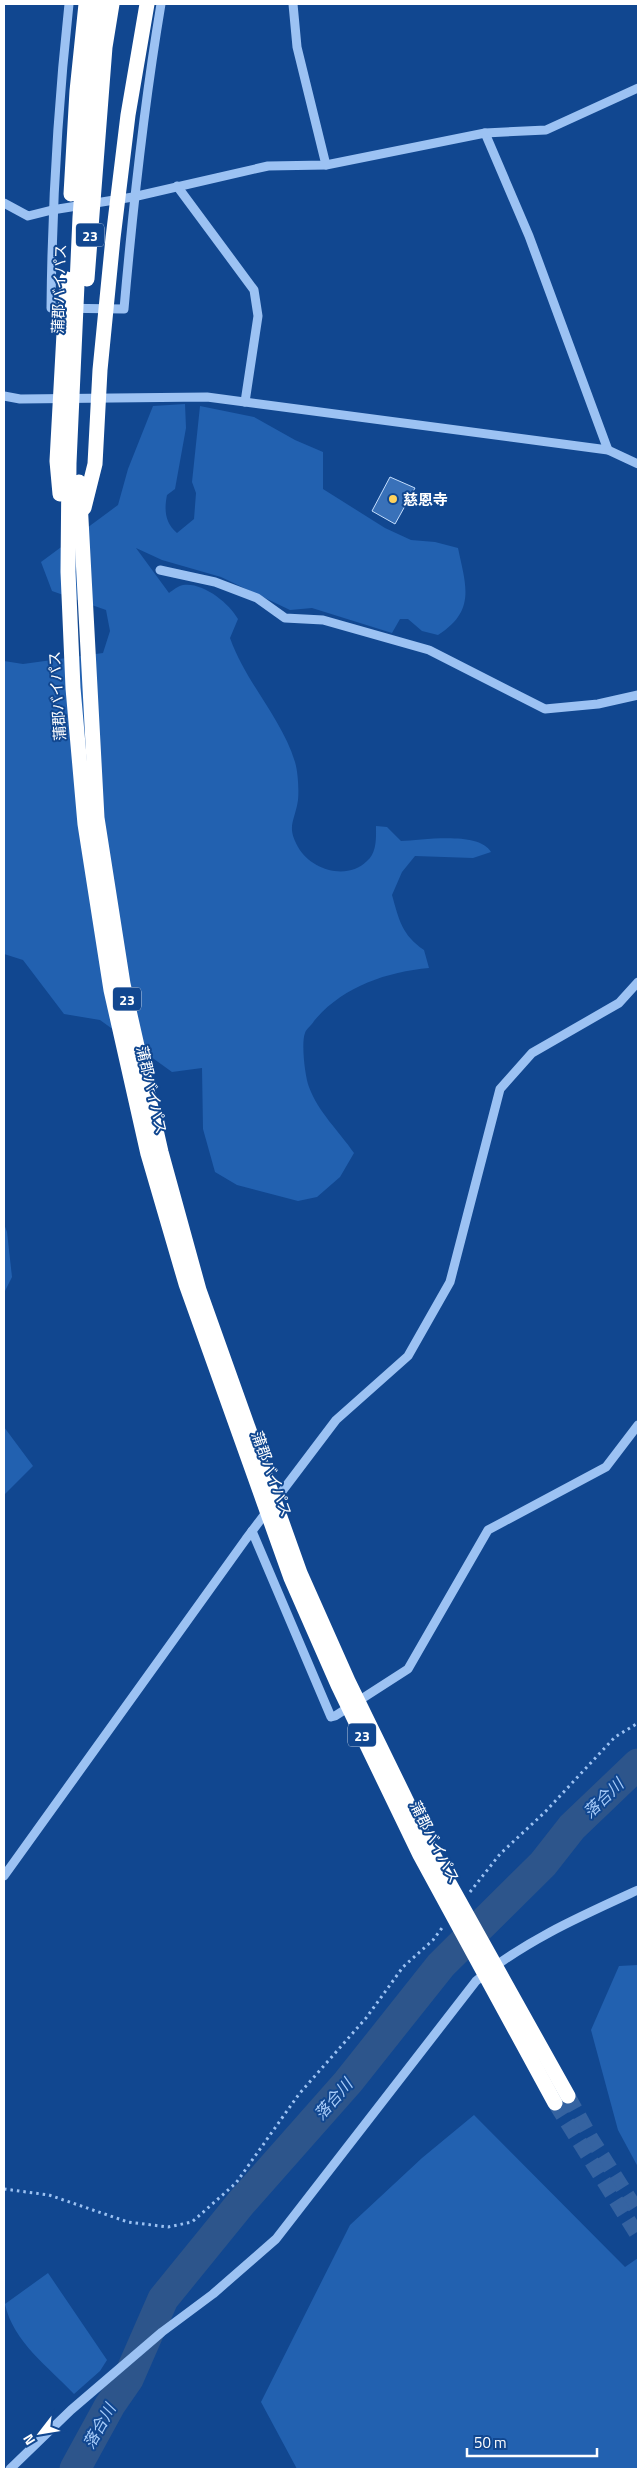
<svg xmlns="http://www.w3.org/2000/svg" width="642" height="2473" font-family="'Titillium Web','Noto Sans JP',sans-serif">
<rect width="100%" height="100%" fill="#114790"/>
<g fill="#2261b0">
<path d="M 185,404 L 186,428 L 175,489 L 167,495 C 164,510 165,523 177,533 L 194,519 L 196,493 L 192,482 L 200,406 L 254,417 L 295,440 L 323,452 L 323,489 L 385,528 L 411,540 L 435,542 L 458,548 C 466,586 476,611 438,635 L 422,631 L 408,619 L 400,619 L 392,633 L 312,608 L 290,610 L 221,577 L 162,560 L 136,548 L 169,593 C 173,590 178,586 183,585 C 203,582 229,603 238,619 L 230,638 C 246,683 281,717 295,762 C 298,772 299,790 298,800 C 295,821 286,826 298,847 C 311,870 347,881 367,861 C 377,852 376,838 376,826 L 387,827 L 401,841 C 423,840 479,831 491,852 L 473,858 L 415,856 L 402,872 L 392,895 C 399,920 402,935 424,950 L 429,968 C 386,972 342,987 314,1021 C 312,1025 306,1029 305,1033 C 301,1043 305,1077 309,1087 C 318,1112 339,1131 354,1153 L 340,1177 L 317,1197 L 298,1201 L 237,1185 L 215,1172 L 203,1129 L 202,1068 L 172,1072 L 100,1020 L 64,1014 L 23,960 L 4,954 L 4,661 L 23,664 L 103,653 L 110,631 L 106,610 L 52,591 L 41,562 L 118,505 L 128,469 L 153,406 Z"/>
<polygon points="4,1224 7,1232 12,1277 4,1293"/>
<polygon points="4,1427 33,1466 5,1494 4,1542"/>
<polygon points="638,1965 638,2167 618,2130 591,2030 619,1966"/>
<polygon points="474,2115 625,2267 638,2258 638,2469 297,2469 261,2402 350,2225 422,2158"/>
<path d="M 48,2273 L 107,2360 L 100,2371 L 74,2394 C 49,2367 13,2342 5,2304 Z"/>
</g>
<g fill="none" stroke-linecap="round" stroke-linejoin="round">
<polyline stroke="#2d558b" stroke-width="31" points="75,2469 110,2405 128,2379 163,2299 241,2203 348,2082 441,1965 543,1864 572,1827 638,1764"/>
</g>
<polygon fill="#3971b9" stroke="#c3ddfd" points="390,477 415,488 395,524 372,511"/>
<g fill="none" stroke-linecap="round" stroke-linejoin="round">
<g stroke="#3563a1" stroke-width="15" stroke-dasharray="15 8" stroke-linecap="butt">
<polyline points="568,2096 591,2138 638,2212"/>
<polyline points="555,2103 638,2236"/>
</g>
<g stroke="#9cc2f3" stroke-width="3" stroke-dasharray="2.5 4" stroke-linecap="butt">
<polyline points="470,1892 500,1854 545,1812 615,1737 638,1723"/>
<polyline points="4,2189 49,2195 128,2222 168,2227 192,2222 236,2183 299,2094 366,2018 403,1967 433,1940 442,1928"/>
</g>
<g stroke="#9cc2f3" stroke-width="9">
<path d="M 69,4 C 58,105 52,206 51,308 L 124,309 C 133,206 144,105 161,4"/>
<polyline points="293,4 297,47 326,165"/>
<polyline points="485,133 529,236 608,450"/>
<polyline points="177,186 254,290 258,316 245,402"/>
<polyline points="4,203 28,216 52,210 133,197 268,166 326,165 485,133 546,130 638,88"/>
<polyline points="4,396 20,399 207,397 608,450 638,464"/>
<polyline points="160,570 215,582 257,598 285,618 323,620 429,650 545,709 598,704 638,695"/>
<polyline points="252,1531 331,1717 335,1716 408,1669 488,1530 606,1467 638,1425"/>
<polyline points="4,1876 246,1539 336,1420 408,1356 450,1282 500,1089 532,1053 619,1003 638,982"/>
<path d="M 10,2469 L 71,2410 L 162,2332 L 213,2294 L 276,2239 L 476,1981 C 524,1941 581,1916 638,1890"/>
</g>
<g stroke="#fff" stroke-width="15">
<polyline points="100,4 91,71 80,217 69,463 68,572 73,688 85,824 111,990 148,1154 186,1284 291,1578 338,1685 420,1855 555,2103"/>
<polyline points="71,194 77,91 86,4"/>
<polyline points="87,279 105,47 112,4"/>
<polyline points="79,482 97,818 123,984 161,1152 199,1290 300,1573 348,1681 430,1849 568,2096"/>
<polyline points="60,494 57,461 67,279"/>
<polyline points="84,508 95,464 100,370 113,238 128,115 147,4"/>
</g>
</g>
<circle fill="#ffd25d" stroke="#114790" stroke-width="2" cx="393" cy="499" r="5"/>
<g text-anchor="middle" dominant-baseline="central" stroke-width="4" stroke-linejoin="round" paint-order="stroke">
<g fill="#114790" stroke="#b8c8de" stroke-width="1">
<rect x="76" y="223.5" width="28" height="23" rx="4"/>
<rect x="113" y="987.5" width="28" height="23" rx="4"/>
<rect x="348" y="1723.5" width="28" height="23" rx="4"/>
</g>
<g font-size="14" font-weight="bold" fill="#fff">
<text x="90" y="235">23</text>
<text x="127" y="999">23</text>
<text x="362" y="1735">23</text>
</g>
<g font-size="15" fill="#fff" stroke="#114790">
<text transform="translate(59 289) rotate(-88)">蒲郡バイパス</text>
<text transform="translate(57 696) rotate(-94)">蒲郡バイパス</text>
<text transform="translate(152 1090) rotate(77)">蒲郡バイパス</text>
<text transform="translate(272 1474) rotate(70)">蒲郡バイパス</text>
<text transform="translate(435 1842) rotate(63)">蒲郡バイパス</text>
</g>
<g font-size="15" font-weight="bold" fill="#fff" stroke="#114790" text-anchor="start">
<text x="403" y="499">慈恩寺</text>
</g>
<g font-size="16" font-style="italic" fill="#a7ccfa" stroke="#114790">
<text transform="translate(603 1798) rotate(-44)">落合川</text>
<text transform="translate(333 2099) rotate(-49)">落合川</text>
<text transform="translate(99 2426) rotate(-61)">落合川</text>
</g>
</g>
<rect width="642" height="2473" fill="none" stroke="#ffffff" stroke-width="10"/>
<g transform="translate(40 2433) rotate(239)" stroke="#114790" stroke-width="4" paint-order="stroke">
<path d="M0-4L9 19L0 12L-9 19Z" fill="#ffffff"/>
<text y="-8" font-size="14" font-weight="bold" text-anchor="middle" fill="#ffffff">N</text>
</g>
<path d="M467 2448v8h130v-8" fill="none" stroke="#ffffff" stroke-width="2.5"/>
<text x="474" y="2448" font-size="15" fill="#ffffff" stroke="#114790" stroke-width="4" paint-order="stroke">50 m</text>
</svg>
